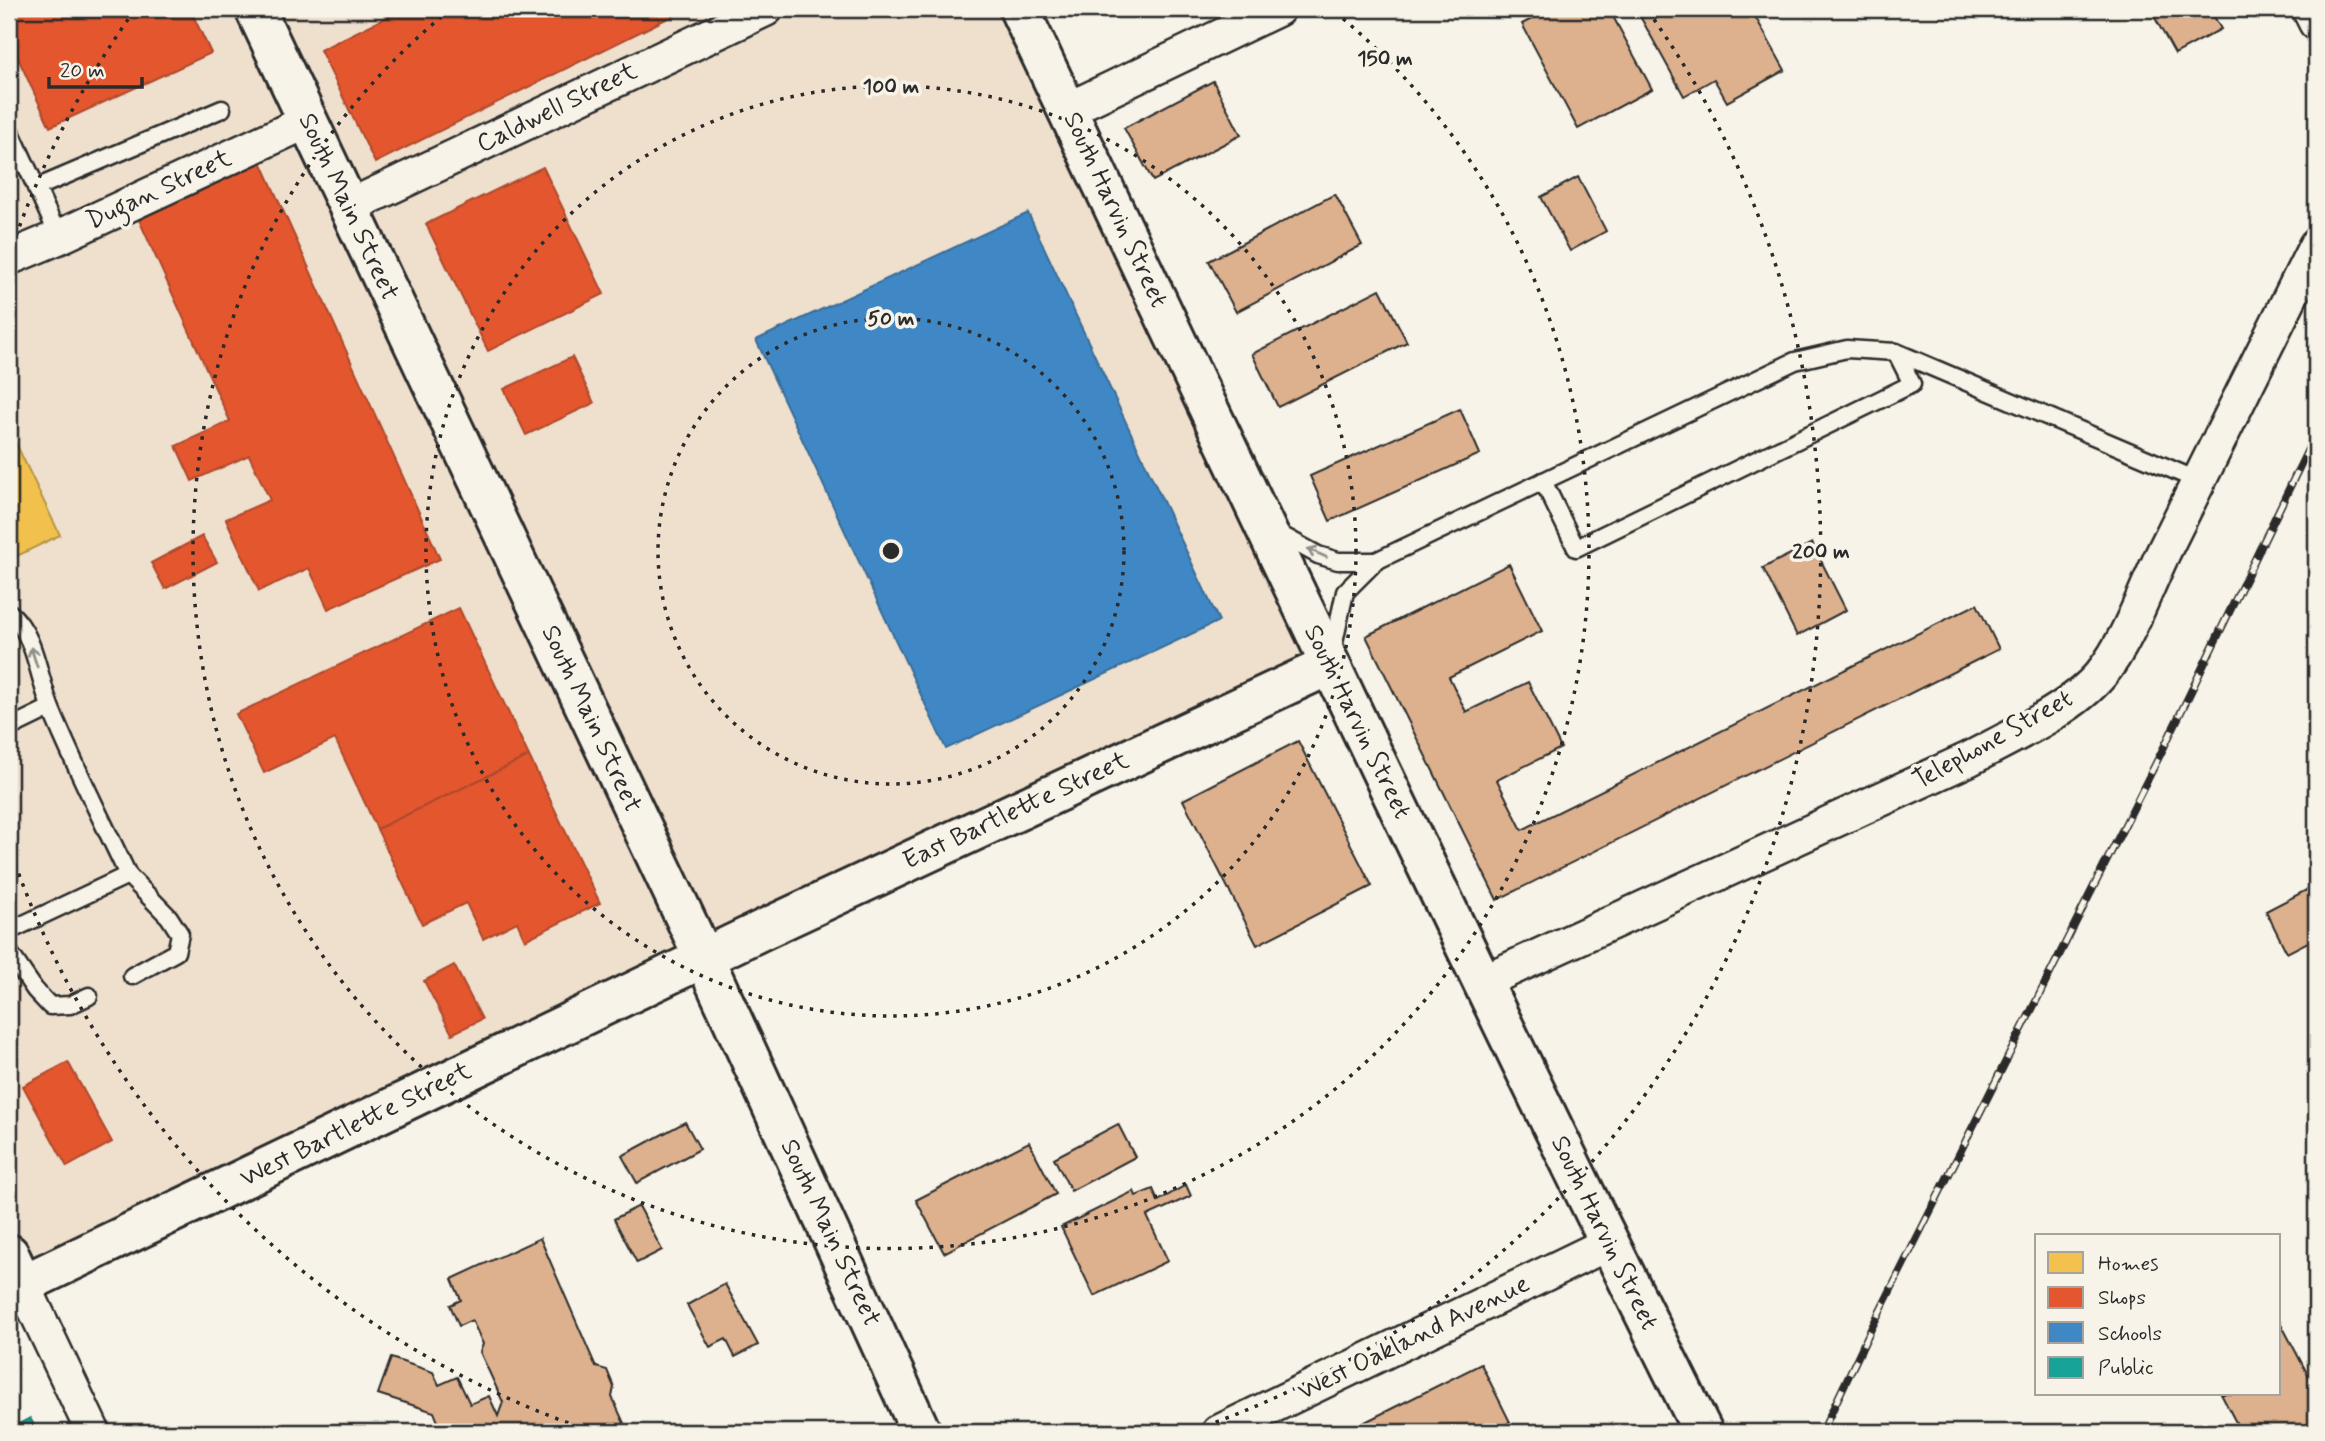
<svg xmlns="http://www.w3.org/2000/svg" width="2325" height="1441" font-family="Mynerve,sans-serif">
<rect width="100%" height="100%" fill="#f7f3e8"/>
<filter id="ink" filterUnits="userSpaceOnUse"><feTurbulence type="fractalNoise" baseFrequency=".0143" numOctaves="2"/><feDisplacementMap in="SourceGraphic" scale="14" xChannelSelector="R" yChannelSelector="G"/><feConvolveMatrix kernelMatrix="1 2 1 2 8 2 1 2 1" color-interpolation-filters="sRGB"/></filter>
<g filter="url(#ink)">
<polygon fill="#efdfcd" points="9,9 1006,9 1304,656 9,1276"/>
<polygon fill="#f2c14e" stroke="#b69444" stroke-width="2" points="9,429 60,535 9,560"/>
<g fill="#e4572e" stroke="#ac4a2d" stroke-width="2">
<polygon points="9,9 190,9 211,53 50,127 9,39"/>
<polygon points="403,9 653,9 660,22 375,163 320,50"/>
<polygon points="653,9 687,9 660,22"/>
<polygon points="258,155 440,559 328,609 309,568 259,591 226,519 270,500 249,455 192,481 176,446 230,421 135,211"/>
<polygon points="543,167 604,294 488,351 426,224"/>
<polygon points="572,357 594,403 526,435 504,389"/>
<polygon points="202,536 217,562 165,589 151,563"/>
<polygon points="459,608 529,756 377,829 335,739 264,773 236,714"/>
<polygon points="529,756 600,903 525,940 517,922 483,939 466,903 422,924 377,829"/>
<polygon points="454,965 482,1019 452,1034 424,981"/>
<polygon points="68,1062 112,1142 67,1167 23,1086"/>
</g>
<polygon fill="#3f88c5" stroke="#396c97" stroke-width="2" points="1028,213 1219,621 946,749 756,340"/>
<polygon fill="#17a398" stroke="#1d7f77" stroke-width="2" points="30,1418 38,1432 9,1432 9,1429"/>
<g fill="#ddb18e" stroke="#2b2b2b" stroke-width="2">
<polygon points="1551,9 1609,9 1652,89 1578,129 1522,24"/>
<polygon points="1636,9 1751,9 1785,70 1727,102 1714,79 1684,96"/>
<polygon points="2150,9 2210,9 2221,29 2175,54"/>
<polygon points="1213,81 1241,135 1153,181 1124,128"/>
<polygon points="1578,177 1606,231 1570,251 1541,197"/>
<polygon points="1335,194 1362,245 1236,312 1209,261"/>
<polygon points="1380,289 1407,342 1278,407 1252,354"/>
<polygon points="1460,409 1480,454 1330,521 1310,476"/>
<polygon points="1812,543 1846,610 1797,636 1763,568"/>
<polygon points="1509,564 1542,631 1449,677 1466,712 1528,682 1561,748 1497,780 1522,830 1977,604 1999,649 1497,900 1366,636"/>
<polygon points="1298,741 1372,886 1257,945 1183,800"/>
<polygon points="2316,885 2316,938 2287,953 2266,911"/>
<polygon points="685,1122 700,1149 637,1183 622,1156"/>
<polygon points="1118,1124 1135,1157 1071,1191 1054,1158"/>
<polygon points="1029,1142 1056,1194 944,1253 916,1200"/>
<polygon points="1186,1185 1191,1196 1147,1216 1168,1261 1094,1296 1061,1227 1134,1191 1136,1196 1153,1189 1158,1201"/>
<polygon points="639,1206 662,1250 637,1263 614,1219"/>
<polygon points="540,1238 596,1367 607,1370 614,1387 612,1397 628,1432 415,1432 438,1422 434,1412 378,1394 391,1358 433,1372 439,1385 457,1377 470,1404 489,1396 498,1416 503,1402 480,1352 483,1344 472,1320 459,1326 450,1305 461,1300 452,1279"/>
<polygon points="725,1284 758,1345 735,1357 726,1339 710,1347 687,1305"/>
<polygon points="2278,1318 2316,1390 2316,1426 2305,1432 2241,1432 2221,1394 2278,1394"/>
<polygon points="1481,1364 1510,1422 1490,1432 1353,1432 1351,1429"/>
</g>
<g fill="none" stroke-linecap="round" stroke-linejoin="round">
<defs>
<g id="service">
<polyline points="9,128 59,237"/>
<polyline points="36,188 222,109"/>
<polyline points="1543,481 1576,548 1912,384 1896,352"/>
<polyline points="1274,531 1318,555 1338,561 1376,561"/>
<path d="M 9,612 C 36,635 38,677 51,709 C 74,765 102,820 128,875 L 9,931"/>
<polyline points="1332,652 1345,592 1376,561 1795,361 1847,349 1896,352 2199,481"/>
<polyline points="9,728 50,708"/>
<polyline points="128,875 169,917 180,934 176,952 132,976"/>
<polyline points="9,952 35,990 50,1006 70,1005 89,996"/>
</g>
<g id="minor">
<polyline points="2309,9 2316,23"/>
<polyline points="1067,110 1278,9"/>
<polyline points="348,207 766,9"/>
<polyline points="9,258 59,237 308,121"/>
<path d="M 1482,982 L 1969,759 C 2010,737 2073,709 2102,673 C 2129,640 2147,584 2167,545 C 2217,445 2266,345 2316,245"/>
<polyline points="23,1284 93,1432"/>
<polyline points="1219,1432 1609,1243"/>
</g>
<g id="tertiary">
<path d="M 1019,9 C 1245,484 1468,961 1703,1432"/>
<polyline points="9,1254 23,1284"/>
<polyline points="9,1291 762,930 1330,665"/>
</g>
<polyline id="secondary" points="255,9 704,958 921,1432"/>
</defs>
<use href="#service" stroke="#2b2b2b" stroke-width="21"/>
<use href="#minor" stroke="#2b2b2b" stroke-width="38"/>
<use href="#tertiary" stroke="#2b2b2b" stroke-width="44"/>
<use href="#secondary" stroke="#2b2b2b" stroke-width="44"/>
<use href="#service" stroke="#f7f3e8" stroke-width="16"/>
<use href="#minor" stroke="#f7f3e8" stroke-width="33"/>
<use href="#tertiary" stroke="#f7f3e8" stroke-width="38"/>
<use href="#secondary" stroke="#f7f3e8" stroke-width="38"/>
<defs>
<polyline id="rail" points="1822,1432 1869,1333 2165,745 2316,433"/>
</defs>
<use href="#rail" stroke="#2b2b2b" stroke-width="8"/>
<use href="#rail" stroke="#f7f3e8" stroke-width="5" stroke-dasharray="16" stroke-linecap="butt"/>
</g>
<defs><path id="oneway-shaft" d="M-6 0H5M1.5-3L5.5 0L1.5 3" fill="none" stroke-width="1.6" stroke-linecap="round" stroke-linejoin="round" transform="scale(1.75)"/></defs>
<g stroke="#918f8a">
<use href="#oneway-shaft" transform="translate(1317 553) rotate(-156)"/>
<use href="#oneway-shaft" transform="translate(34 657) rotate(-108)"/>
</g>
</g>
<g fill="none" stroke="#2b2b2b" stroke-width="3.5" stroke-dasharray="3.5 7">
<circle cx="891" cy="551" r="233"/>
<circle cx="891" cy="551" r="465"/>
<path d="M1335 12A698 698 0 1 1 447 12"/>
<path d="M588 1430A930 930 0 0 1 9 846M9 256A930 930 0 0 1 134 11M1648 11A930 930 0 0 1 1194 1430"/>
</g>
<g text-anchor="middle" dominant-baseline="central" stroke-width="7" stroke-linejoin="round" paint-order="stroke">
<g font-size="26" fill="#2b2b2b" stroke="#f7f3e8">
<text transform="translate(557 108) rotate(-26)">Caldwell Street</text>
<text transform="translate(159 190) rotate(-25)">Dugan Street</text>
<text transform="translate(348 207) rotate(65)">South Main Street</text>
<text transform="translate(1115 210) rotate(65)">South Harvin Street</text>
<text transform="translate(591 719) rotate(65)">South Main Street</text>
<text transform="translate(1357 722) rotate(64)">South Harvin Street</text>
<text transform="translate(1993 740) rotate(-29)">Telephone Street</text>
<text transform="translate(1016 811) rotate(-25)">East Bartlette Street</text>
<text transform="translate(356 1125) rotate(-26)">West Bartlette Street</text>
<text transform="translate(830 1233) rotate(65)">South Main Street</text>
<text transform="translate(1604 1233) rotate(64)">South Harvin Street</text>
<text transform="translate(1414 1338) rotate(-26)">West Oakland Avenue</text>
</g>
</g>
<circle cx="891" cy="551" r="10" fill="#2b2b2b" stroke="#f7f3e8" stroke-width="3.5"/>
<g font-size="21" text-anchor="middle" font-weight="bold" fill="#2b2b2b" stroke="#f7f3e8" stroke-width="7" stroke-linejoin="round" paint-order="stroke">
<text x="1385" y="65">150 m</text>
<text x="891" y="93">100 m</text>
<text x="891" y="325">50 m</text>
<text x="1821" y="558">200 m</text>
</g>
<rect width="2325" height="1441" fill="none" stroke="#f7f3e8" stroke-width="35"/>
<rect x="18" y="18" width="2290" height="1406" fill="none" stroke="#2b2b2b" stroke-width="2.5" filter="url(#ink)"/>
<rect x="2035" y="1234" width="245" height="161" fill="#f7f3e8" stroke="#a5a39c" stroke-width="2"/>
<rect x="2048" y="1252" width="35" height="21" fill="#f2c14e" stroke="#a5a39c" stroke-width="2"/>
<text x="2098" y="1270" font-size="21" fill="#2b2b2b">Homes</text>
<rect x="2048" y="1287" width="35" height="21" fill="#e4572e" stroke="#a5a39c" stroke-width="2"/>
<text x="2098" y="1304" font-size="21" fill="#2b2b2b">Shops</text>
<rect x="2048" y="1322" width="35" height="21" fill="#3f88c5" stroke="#a5a39c" stroke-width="2"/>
<text x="2098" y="1340" font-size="21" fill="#2b2b2b">Schools</text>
<rect x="2048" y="1357" width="35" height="21" fill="#17a398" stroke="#a5a39c" stroke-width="2"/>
<text x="2098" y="1374" font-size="21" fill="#2b2b2b">Public</text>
<path d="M49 77v10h93v-10" fill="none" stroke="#2b2b2b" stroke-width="3.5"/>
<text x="60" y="77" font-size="21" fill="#2b2b2b" stroke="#f7f3e8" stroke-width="5" paint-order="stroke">20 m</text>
</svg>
